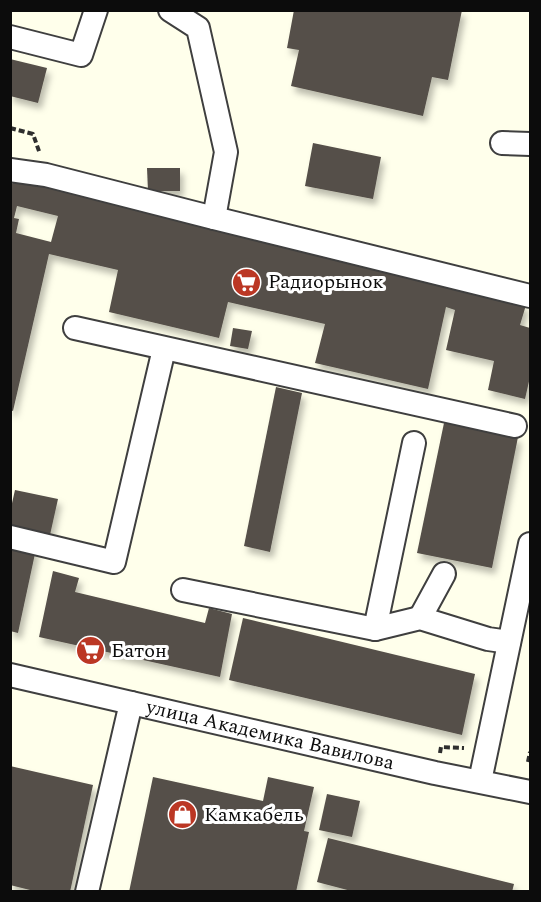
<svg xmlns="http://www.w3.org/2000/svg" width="541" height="902" font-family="Spectral,serif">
<defs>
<filter id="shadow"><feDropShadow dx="3.5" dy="6" stdDeviation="3" flood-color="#0004"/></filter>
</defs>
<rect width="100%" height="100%" fill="#ffffeb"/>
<g fill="#554f48" fill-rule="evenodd" filter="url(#shadow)">
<polygon points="294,10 462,10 448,80 432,77 423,116 291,86 299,50 287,48"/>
<polygon points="10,59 47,68 38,103 10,96"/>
<polygon points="313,143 381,157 373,199 305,186"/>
<polygon points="147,168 180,168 180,191 148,191"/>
<path d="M 23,180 L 526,305 L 520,325 L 530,328 L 530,377 L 525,399 L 488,390 L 494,361 L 446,350 L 455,310 L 446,307 L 428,389 L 315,363 L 325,324 L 228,302 L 219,338 L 109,312 L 118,270 L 49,254 L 13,411 L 10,410 L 10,184 ZM 17,206 L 58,216 L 51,242 L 16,233 L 19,219 L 14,218 Z"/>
<polygon points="233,328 252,331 248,349 230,346"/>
<polygon points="276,387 302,393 270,552 244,546"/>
<polygon points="444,423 518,437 492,568 417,553"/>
<polygon points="15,490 58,499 50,535 10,527 10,512"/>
<polygon points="10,544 36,549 18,633 10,631"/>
<polygon points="53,571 79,578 75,592 205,623 209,608 232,614 220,677 39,637"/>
<polygon points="243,618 475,674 462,735 229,680"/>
<polygon points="10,766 93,785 70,892 38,892 10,885"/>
<polygon points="153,777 263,801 268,777 314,787 304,831 309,832 296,892 129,892"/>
<polygon points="327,794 360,801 352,837 319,830"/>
<polygon points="328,838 514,884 512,892 355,892 317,882"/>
</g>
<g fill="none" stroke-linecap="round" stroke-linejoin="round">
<defs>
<g id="minor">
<polyline points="170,10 198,28 226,152 214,218 530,296"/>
<polyline points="10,37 81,55 96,10"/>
<polyline points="502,143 530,144"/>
<polyline points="10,170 46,175 214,218"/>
<polyline points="75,328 515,426"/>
<polyline points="10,537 114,562 164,349"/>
<polyline points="183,590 375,629 420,618 488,639 509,642"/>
<polyline points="420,618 444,574"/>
<polyline points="375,629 414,443"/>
<path id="s1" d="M 10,675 L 435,773 L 530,792"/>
<polyline points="480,781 530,544"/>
<polyline points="87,892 131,703"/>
</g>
</defs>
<use href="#minor" stroke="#3f3f3f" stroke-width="26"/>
<g stroke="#2e2e2e" stroke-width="4" stroke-dasharray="6 3" stroke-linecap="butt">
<polyline points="10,128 33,134 40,154"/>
<polyline points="440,753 441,747 464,748"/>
<polyline points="528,762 530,752"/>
</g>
<use href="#minor" stroke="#fff" stroke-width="22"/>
</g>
<defs>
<symbol id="supermarket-disc" viewBox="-11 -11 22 22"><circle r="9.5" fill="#bb3724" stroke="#fff"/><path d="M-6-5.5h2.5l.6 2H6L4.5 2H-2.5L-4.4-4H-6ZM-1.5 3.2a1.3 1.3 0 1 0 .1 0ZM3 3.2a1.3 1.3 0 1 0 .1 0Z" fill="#fff"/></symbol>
<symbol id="shop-disc" viewBox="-11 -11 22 22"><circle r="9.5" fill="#bb3724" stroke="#fff"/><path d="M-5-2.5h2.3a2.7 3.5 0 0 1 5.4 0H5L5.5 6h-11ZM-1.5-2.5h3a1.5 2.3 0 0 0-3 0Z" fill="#fff"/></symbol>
</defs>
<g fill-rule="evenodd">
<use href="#supermarket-disc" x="230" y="266" width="33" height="33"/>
<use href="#supermarket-disc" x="74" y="634" width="33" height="33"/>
<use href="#shop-disc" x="166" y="798" width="33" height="33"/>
</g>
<g text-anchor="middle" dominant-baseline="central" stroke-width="6" stroke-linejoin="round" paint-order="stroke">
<g font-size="20" fill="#0c0c0c" stroke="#fff" text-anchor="start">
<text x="268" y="282">Радиорынок</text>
<text x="111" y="651">Батон</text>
<text x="204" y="815">Камкабель</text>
</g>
<g font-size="20" fill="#0c0c0c" stroke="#fff">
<text stroke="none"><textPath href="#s1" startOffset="267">улица Академика Вавилова</textPath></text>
</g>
</g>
<rect width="541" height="902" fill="none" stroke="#0c0c0c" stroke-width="24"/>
</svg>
